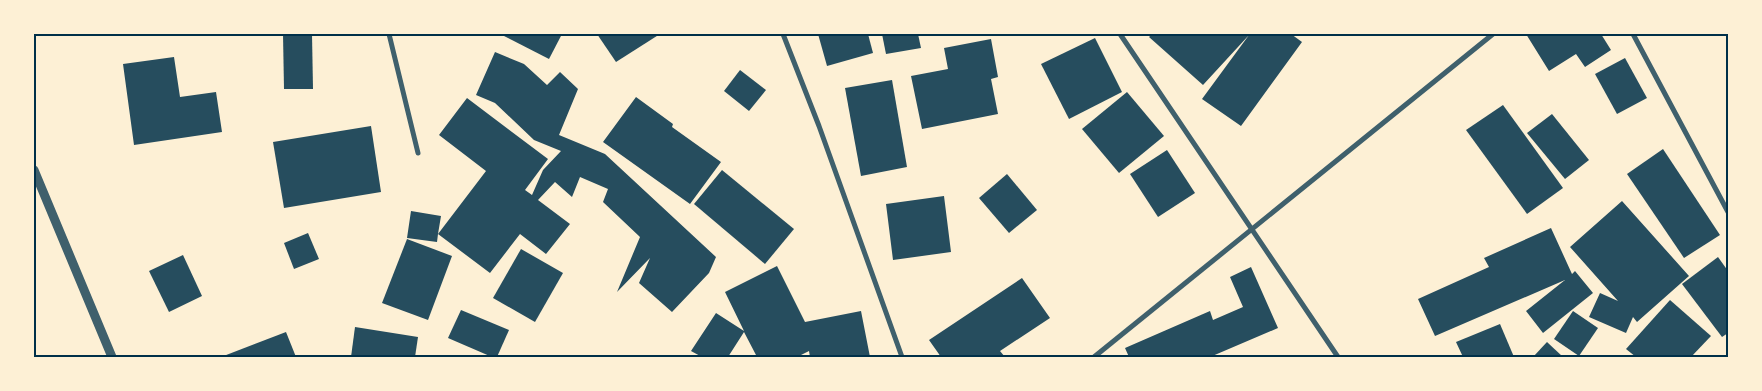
<svg xmlns="http://www.w3.org/2000/svg" width="1762" height="391" font-family="Figtree,sans-serif">
<rect width="100%" height="100%" fill="#fdf0d5"/>
<g fill="#264d5e">
<polygon points="283,34 312,34 313,89 284,89"/>
<polygon points="505,34 562,34 549,59 504,36"/>
<polygon points="597,34 660,34 616,62"/>
<polygon points="818,34 868,34 873,53 827,66"/>
<polygon points="882,34 918,34 921,48 886,54"/>
<polygon points="1152,34 1291,34 1302,42 1241,126 1202,99 1249,35 1203,85 1149,37"/>
<polygon points="1526,34 1601,34 1611,50 1585,67 1576,54 1549,71"/>
<polygon points="1095,38 1122,92 1069,119 1041,64"/>
<polygon points="991,39 998,77 991,79 998,114 922,129 911,76 948,69 944,48"/>
<polygon points="495,52 524,64 547,85 560,72 578,89 559,135 605,154 716,257 709,273 672,312 639,283 650,258 617,292 640,237 603,202 608,189 580,177 572,197 555,182 538,200 570,224 546,254 520,234 490,273 438,234 437,242 407,238 411,211 441,216 438,234 486,171 439,135 467,98 548,159 525,190 532,195 543,170 561,151 534,140 495,103 476,95"/>
<polygon points="174,57 180,97 216,92 222,132 134,145 123,64"/>
<polygon points="1625,58 1647,98 1617,114 1595,74"/>
<polygon points="740,70 766,90 749,111 724,91"/>
<polygon points="892,80 907,167 861,176 845,88"/>
<polygon points="1127,92 1164,136 1119,173 1082,129"/>
<polygon points="636,97 673,124 672,127 721,162 690,204 603,142"/>
<polygon points="1503,105 1563,188 1527,214 1466,130"/>
<polygon points="1552,114 1589,160 1565,179 1527,133"/>
<polygon points="371,126 381,192 284,208 273,142"/>
<polygon points="1663,149 1720,235 1684,258 1627,174"/>
<polygon points="1167,150 1195,193 1158,217 1130,174"/>
<polygon points="722,170 794,229 765,264 694,204"/>
<polygon points="1007,174 1037,210 1009,233 979,198"/>
<polygon points="944,196 951,252 893,260 886,204"/>
<polygon points="1622,201 1689,276 1637,322 1633,317 1626,333 1589,317 1600,293 1618,301 1570,247"/>
<polygon points="1551,228 1572,274 1575,271 1593,293 1543,333 1526,311 1565,280 1435,336 1418,299 1489,267 1484,258"/>
<polygon points="308,233 319,259 294,269 284,243"/>
<polygon points="407,239 452,256 428,320 382,303"/>
<polygon points="521,249 563,273 535,322 493,298"/>
<polygon points="183,255 202,296 169,312 149,271"/>
<polygon points="1718,257 1728,271 1728,333 1722,337 1682,284"/>
<polygon points="777,266 805,322 861,311 870,357 810,357 809,351 797,357 751,357 756,355 744,332 728,357 702,357 691,351 716,313 744,331 725,292"/>
<polygon points="1251,267 1278,328 1210,357 1129,357 1125,348 1210,311 1213,320 1243,307 1230,277"/>
<polygon points="1022,278 1050,318 1000,351 1005,357 941,357 929,340"/>
<polygon points="1670,300 1711,336 1691,357 1636,357 1626,349"/>
<polygon points="461,310 509,330 497,357 492,357 448,338"/>
<polygon points="1573,311 1598,328 1579,356 1554,339"/>
<polygon points="1500,324 1514,357 1463,357 1456,342"/>
<polygon points="355,327 418,337 415,357 351,357"/>
<polygon points="286,332 296,357 221,357"/>
<polygon points="1547,342 1563,357 1533,357"/>
</g>
<g fill="none" stroke-linecap="round" stroke-linejoin="round">
<g stroke="#3f606c" stroke-width="5">
<polyline points="389,34 418,153"/>
<polyline points="783,34 819,126 902,357"/>
<polyline points="1120,34 1338,357"/>
<polyline points="1633,34 1728,212"/>
<polyline points="1094,357 1493,34"/>
</g>
<polyline stroke="#3f606c" stroke-width="9" points="34,170 112,357"/>
</g>
<rect width="1762" height="391" fill="none" stroke="#fdf0d5" stroke-width="70"/>
<rect x="35" y="35" width="1692" height="321" fill="none" stroke="#003049" stroke-width="2"/>
</svg>
